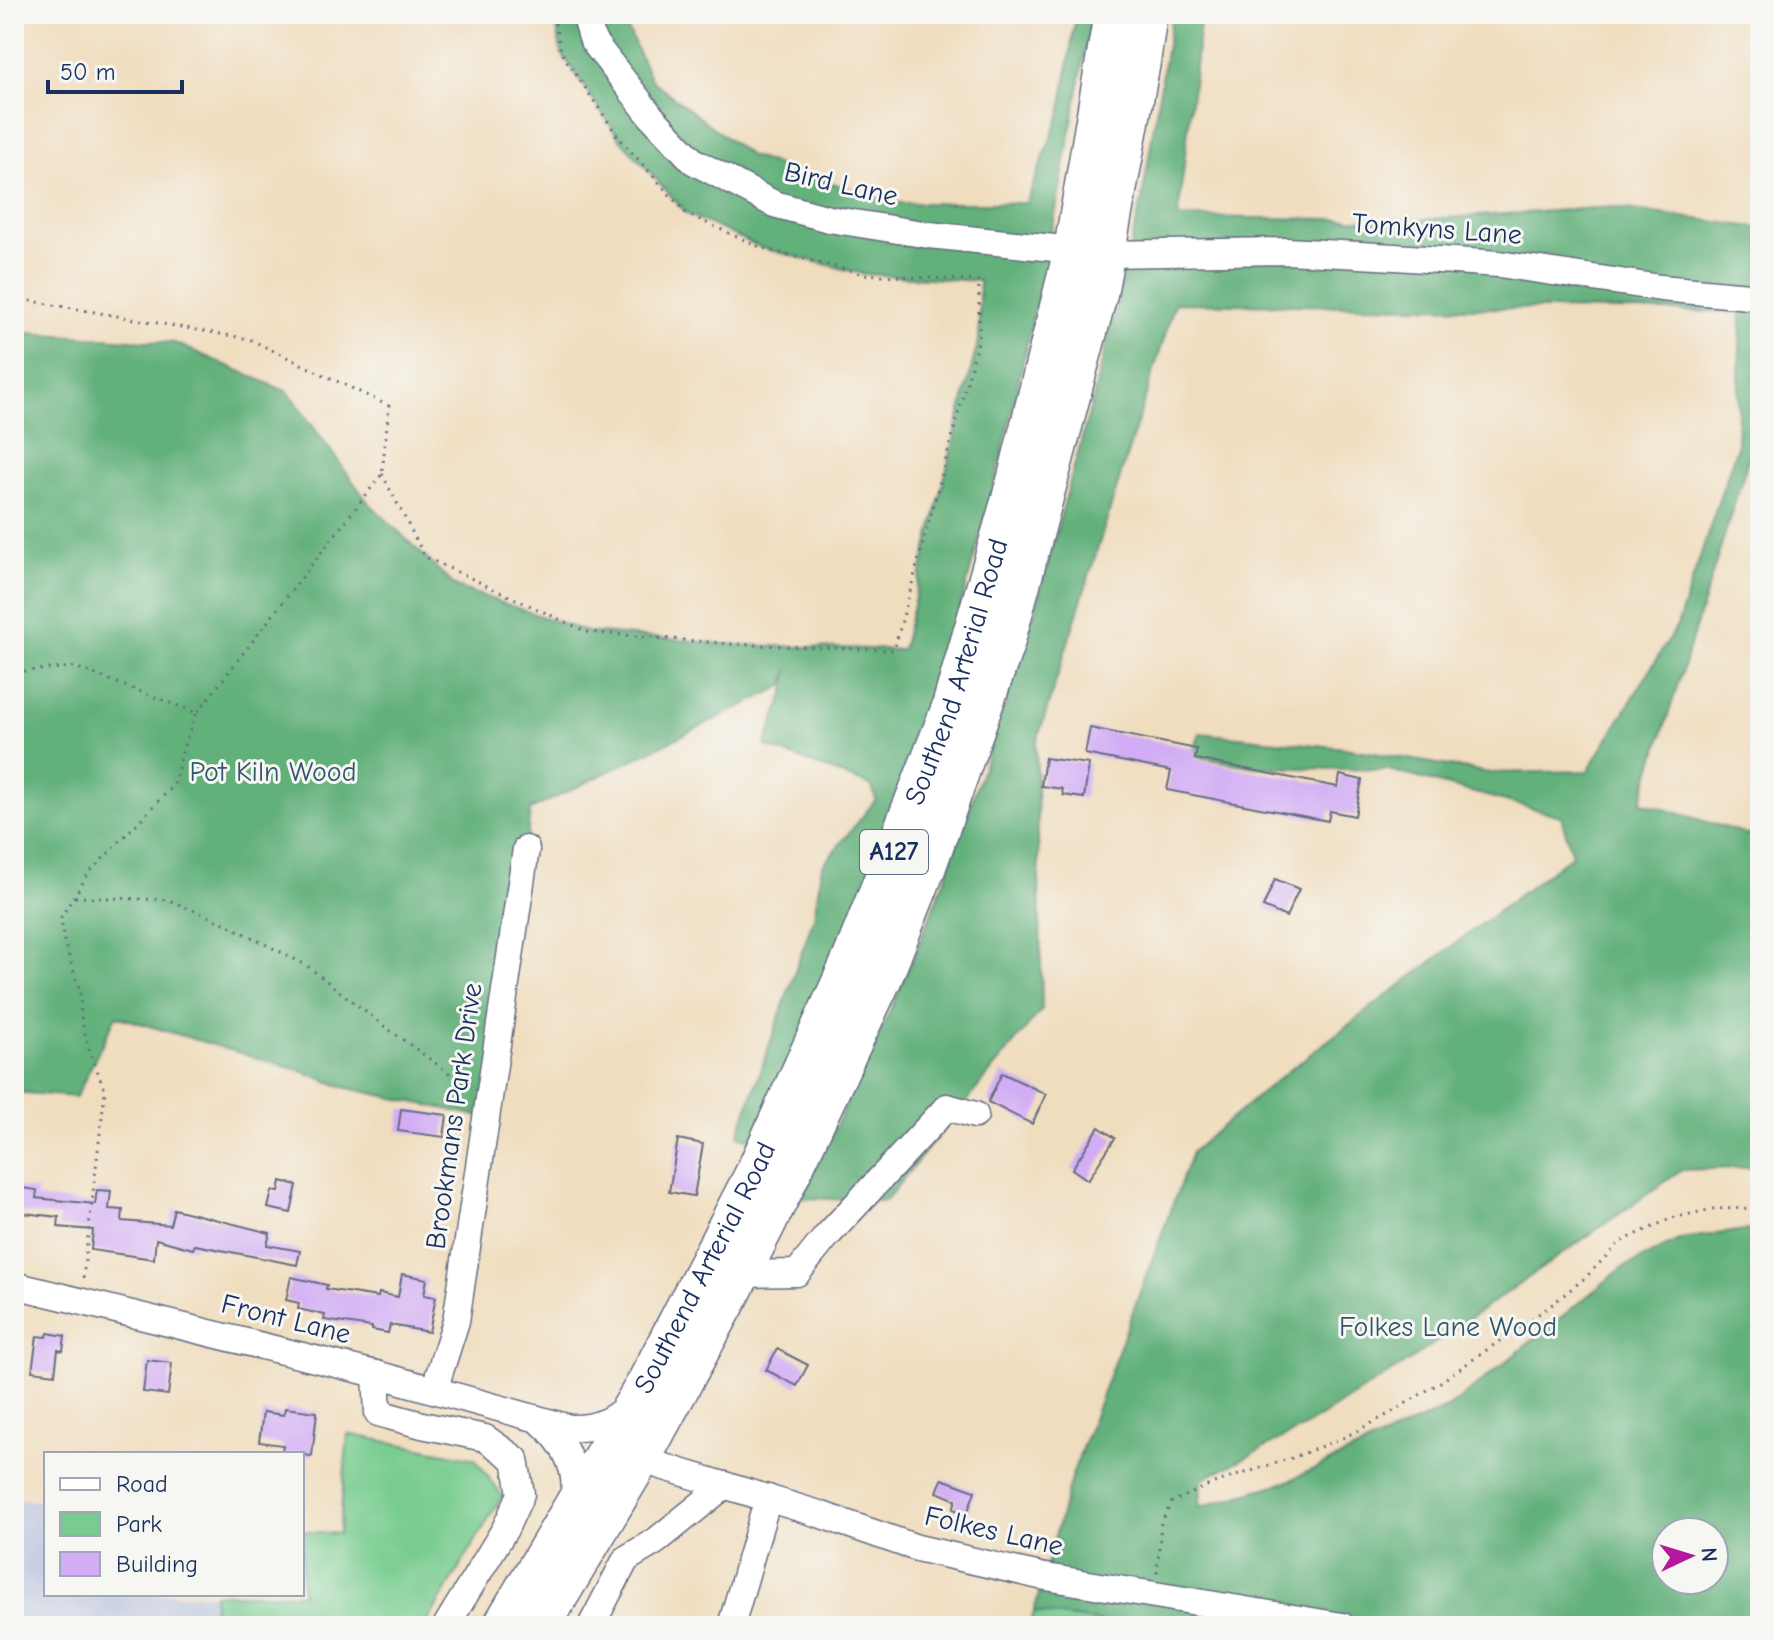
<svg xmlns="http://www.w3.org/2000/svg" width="1774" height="1640" font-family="'Comic Neue',sans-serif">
<rect width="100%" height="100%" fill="#f6f6f2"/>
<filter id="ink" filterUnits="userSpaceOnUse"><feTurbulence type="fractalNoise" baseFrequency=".0125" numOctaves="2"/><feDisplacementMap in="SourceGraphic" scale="16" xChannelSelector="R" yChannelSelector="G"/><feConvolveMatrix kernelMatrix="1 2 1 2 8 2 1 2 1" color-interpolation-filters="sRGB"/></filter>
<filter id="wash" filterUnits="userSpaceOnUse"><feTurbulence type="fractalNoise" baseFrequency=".006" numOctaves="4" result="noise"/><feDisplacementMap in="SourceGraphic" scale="32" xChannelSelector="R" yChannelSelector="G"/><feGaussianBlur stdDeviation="1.8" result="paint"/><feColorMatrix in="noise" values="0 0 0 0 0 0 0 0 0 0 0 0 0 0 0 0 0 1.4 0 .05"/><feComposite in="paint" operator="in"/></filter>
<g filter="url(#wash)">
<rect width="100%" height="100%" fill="#f0ddbe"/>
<polygon fill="#bbc3de" points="14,1498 46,1502 46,1594 214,1594 213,1626 14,1626"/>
<g fill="#78cc8f" stroke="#4a7e76" stroke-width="2">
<polygon points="348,1434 475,1459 502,1496 425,1626 213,1626 214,1594 302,1594 302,1531 339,1534"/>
<polygon points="1034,1612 1129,1626 1029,1626"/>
</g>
<g fill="#62b07a" stroke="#3e706c" stroke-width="2" fill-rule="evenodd">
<polygon points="555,14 621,14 651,80 750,156 893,203 1026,203 1061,112 1076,14 1092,14 1049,248 999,467 948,652 878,864 761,1143 738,1136 814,917 822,866 876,800 872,786 765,746 785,691 789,669 783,686 530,810 526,849 483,1117 343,1087 304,1072 116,1016 76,1097 14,1092 14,332 175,343 288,392 368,502 456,587 587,632 738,645 902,650 979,338 979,281 863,274 762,248 687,214 619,138 561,52"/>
<path d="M 1172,14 L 1201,14 L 1178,217 L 1416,220 L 1612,207 L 1760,228 L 1760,421 L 1641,802 L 1760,838 L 1760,1167 L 1682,1170 L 1412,1359 L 1301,1429 L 1201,1480 L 1200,1507 L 1286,1482 L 1451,1406 L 1622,1268 L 1681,1239 L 1760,1228 L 1760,1626 L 1129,1626 L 1034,1612 L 1071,1478 L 1192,1152 L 1284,1074 L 1572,855 L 1561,816 L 1389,770 L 1256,767 L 1192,756 L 1200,733 L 1345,748 L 1490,773 L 1588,771 L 1677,626 L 1737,446 L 1741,312 L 1175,303 L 1036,744 L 1042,1009 L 885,1201 L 802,1198 L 901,987 L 946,876 L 1024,649 L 1093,398 L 1142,200 ZM 1666,1532 L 1714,1532 L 1714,1580 L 1666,1580 Z"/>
</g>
<g id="blocks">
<g fill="#d2acf4">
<polygon points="1090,728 1197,749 1195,759 1338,787 1340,775 1362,780 1355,816 1330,811 1328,821 1167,790 1171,771 1085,754"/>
<polygon points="1045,758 1089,764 1084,798 1063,795 1062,789 1041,786"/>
<polygon points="1275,879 1299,889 1286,917 1263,907"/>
<polygon points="1002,1073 1046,1094 1032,1124 988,1102"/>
<polygon points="401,1109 447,1115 444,1137 398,1131"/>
<polygon points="1099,1127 1115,1138 1088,1180 1072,1169"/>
<polygon points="678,1139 703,1144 694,1196 669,1192"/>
<polygon points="281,1181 297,1185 291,1213 268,1208 272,1191 279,1192"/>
<polygon points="14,1187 37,1190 36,1198 95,1204 97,1190 111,1191 109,1209 123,1210 122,1221 170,1225 174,1209 270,1233 267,1245 300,1251 297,1265 195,1245 193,1249 156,1239 154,1259 91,1250 93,1230 58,1227 59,1217 14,1212"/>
<polygon points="402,1274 427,1279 424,1295 436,1297 429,1332 390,1325 388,1333 372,1330 372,1327 324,1320 325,1315 298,1309 299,1303 286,1300 291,1277 327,1285 326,1289 378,1297 379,1293 398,1297"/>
<polygon points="48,1333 65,1336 63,1351 58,1350 55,1374 32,1371 37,1336 47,1337"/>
<polygon points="777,1349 808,1365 797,1386 766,1370"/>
<polygon points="147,1360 172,1363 168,1395 143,1392"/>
<polygon points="285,1408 317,1412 312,1456 282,1453 283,1445 259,1442 263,1412 284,1415"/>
<polygon points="942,1479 975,1491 967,1514 953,1509 956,1500 937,1492"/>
</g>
</g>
</g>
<g filter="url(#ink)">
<use href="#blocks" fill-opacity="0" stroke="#666c80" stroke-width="2"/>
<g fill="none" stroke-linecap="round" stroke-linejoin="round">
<defs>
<g id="minor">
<polyline points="585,14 593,41 651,116 693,161 774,204 829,219 929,235 1073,250"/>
<polyline points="1107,254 1287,251 1395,257 1499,264 1661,288 1760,297"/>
<polyline points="742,1274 797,1273 826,1237 947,1107 975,1115"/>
<path d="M 14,1285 L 376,1374 L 570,1428 C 592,1429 611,1423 626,1407"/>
<polyline points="376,1374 378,1413 422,1425 485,1438 515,1459 521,1494 505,1529 446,1626"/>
<polyline points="434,1390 456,1321 526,849"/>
<path d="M 540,1421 C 564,1442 580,1469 573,1502"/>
<polyline points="644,1454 658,1465 819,1514 917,1548 1040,1576 1342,1626"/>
<polyline points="591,1626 626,1559 656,1541 725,1485"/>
<polyline points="731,1626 768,1498"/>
</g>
<g id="highway">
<path id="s1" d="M 502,1626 L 646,1383 L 754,1174 L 852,958 L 950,710 L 1016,481 L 1073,250 L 1113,14"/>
<polyline points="541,1626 644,1454 730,1296 784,1189 882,980 926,869 1005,644 1098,294 1141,62 1148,14"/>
</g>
</defs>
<use href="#minor" stroke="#666c80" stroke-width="29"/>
<use href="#highway" stroke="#666c80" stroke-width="41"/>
<g stroke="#666c80" stroke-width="3" stroke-dasharray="2 6" stroke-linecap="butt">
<polyline points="14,298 249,339 389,406 382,474 197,713 75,667 14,672"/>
<polyline points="382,474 425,557 587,632 730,644 894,650 979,338 979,281 863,274 762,248 687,214 619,138 561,52 553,14"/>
<polyline points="75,897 169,900 224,923 306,965 384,1026 467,1086"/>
<polyline points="83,1278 105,1091 87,1043 81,1016 80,991 64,941 61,917 89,873 174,785 183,748 197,713"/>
<polyline points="1157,1573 1161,1523 1172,1502 1214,1483 1292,1458 1345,1437 1387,1415 1439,1383 1550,1306 1585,1278 1620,1242 1672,1218 1713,1209 1760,1208"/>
</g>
<use href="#minor" stroke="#fff" stroke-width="26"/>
<use href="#highway" stroke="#fff" stroke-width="38"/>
</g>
</g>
<g text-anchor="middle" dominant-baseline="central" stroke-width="6" stroke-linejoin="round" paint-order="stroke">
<rect fill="#f6f6f2" stroke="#5d6b8a" stroke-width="2" x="860" y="830" width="68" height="44" rx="6"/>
<g font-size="26" font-weight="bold" fill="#1b2f5e">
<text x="894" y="852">A127</text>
</g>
<g font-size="28" fill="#1b2f5e" stroke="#f6f6f2">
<text transform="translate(841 184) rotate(13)">Bird Lane</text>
<text transform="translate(1437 229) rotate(4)">Tomkyns Lane</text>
<text stroke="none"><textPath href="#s1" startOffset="1060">Southend Arterial Road</textPath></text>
<text transform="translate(454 1116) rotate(-82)">Brookmans Park Drive</text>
<text stroke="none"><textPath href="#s1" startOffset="412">Southend Arterial Road</textPath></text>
<text transform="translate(286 1319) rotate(14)">Front Lane</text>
<text transform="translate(994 1531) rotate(13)">Folkes Lane</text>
</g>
<g font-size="28" fill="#32566a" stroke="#f6f6f2">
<text x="273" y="772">Pot Kiln Wood</text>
<text x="1448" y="1327">Folkes Lane Wood</text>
</g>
</g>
<rect width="1774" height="1640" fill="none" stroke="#f6f6f2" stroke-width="48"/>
<rect x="44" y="1452" width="260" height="144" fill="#f6f6f2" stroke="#9ea6b7" stroke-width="2"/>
<rect x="60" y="1478" width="40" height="12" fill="#ffffff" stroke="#9ea6b7" stroke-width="2"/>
<text x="116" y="1492" font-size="24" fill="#1b2f5e">Road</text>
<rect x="60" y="1512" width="40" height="24" fill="#78cc8f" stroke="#9ea6b7" stroke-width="2"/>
<text x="116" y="1532" font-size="24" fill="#1b2f5e">Park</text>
<rect x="60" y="1552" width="40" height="24" fill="#d2acf4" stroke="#9ea6b7" stroke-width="2"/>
<text x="116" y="1572" font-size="24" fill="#1b2f5e">Building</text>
<g transform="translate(1690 1556) rotate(86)"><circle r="38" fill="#f6f6f2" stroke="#9ea6b7" stroke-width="2"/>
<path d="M0-6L14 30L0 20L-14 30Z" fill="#b5179e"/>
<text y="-12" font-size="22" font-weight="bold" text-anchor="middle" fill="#1b2f5e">N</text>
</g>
<path d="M48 80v12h134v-12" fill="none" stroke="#1b2f5e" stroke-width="4"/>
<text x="60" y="80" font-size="24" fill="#1b2f5e" stroke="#f6f6f2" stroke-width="6" paint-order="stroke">50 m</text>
</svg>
